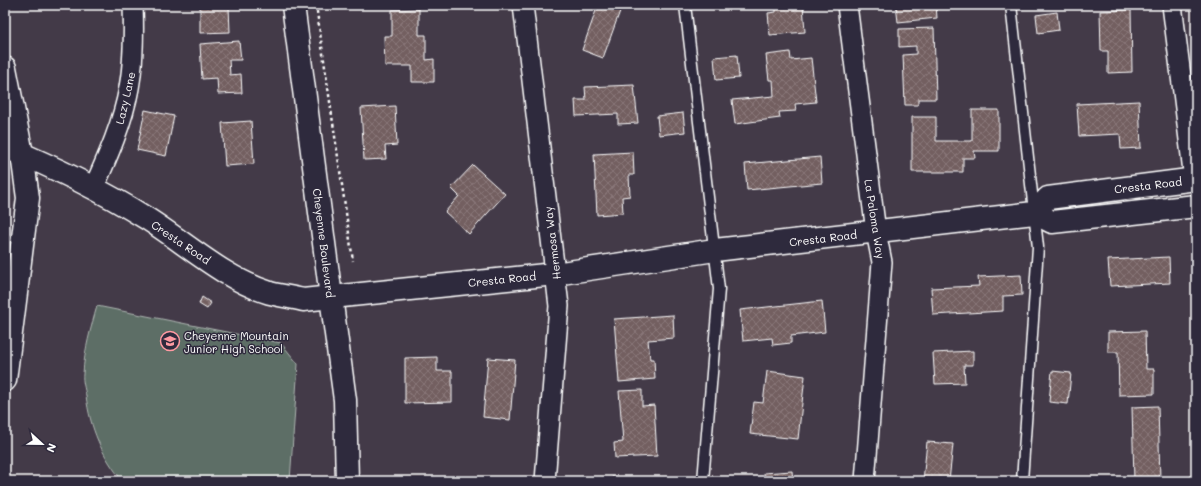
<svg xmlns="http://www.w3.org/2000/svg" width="1201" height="486" font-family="Mali,sans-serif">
<defs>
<pattern id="building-cross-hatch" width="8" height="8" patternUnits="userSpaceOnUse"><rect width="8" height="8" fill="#735e60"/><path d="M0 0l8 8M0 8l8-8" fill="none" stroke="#887678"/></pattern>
</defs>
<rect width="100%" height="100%" fill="#433a48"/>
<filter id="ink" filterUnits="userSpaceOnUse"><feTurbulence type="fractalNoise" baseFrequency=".025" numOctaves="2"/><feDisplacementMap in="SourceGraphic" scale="8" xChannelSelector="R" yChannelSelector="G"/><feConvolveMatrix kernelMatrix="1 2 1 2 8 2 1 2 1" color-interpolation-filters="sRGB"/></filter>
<g filter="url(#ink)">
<path fill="#5d6e66" stroke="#aeb6b2" d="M 97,306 L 281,343 L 298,364 L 290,481 L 123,481 C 102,457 90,427 86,396 C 85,389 82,381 83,374 C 84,351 91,328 97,306 Z"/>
<g fill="url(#building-cross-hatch)" stroke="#fff">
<polygon points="200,5 236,5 236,7 229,7 230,32 200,33"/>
<polygon points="598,5 604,5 620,11 603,58 582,50"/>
<polygon points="776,5 803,5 805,32 770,35 768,13 776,12"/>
<polygon points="896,5 936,5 937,18 898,22"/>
<polygon points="419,9 419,35 426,35 426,60 434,59 434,82 412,82 412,66 385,66 384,36 392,36 392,10"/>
<polygon points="1131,10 1132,72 1108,73 1108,51 1101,51 1100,11"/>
<polygon points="1057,12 1059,30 1038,33 1036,15"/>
<polygon points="934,28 936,99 918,99 918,105 905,105 903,55 916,54 916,46 899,47 899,29"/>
<polygon points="239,41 241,60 229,60 230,75 241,74 242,93 218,94 217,78 202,79 200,44"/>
<polygon points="790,52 791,60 811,58 816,102 795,104 796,111 779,112 780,118 735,124 732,100 774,96 773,80 769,80 766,55"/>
<polygon points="737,55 739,78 716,80 714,57"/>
<polygon points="634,85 638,123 618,124 618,114 576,116 575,100 586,100 585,87"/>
<polygon points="1139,101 1141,148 1121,149 1120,134 1079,136 1077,104"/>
<polygon points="395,106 397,145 385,146 386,159 364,160 361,108"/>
<polygon points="145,110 174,116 166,156 137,150"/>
<polygon points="972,110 999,110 999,151 974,151 975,158 963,158 963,172 912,172 912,117 936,117 936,141 972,141"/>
<polygon points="683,113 685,132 659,135 657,116"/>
<polygon points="251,121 254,164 225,166 222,123"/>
<polygon points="633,152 634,175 629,175 630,196 622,197 623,213 597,215 594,154"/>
<polygon points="820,157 822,183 747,190 745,164"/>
<polygon points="473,165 505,194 469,234 445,212 459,196 451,188"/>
<polygon points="1169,257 1170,283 1110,286 1108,260"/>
<polygon points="1021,275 1022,295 1003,296 1003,311 933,315 931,288 979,286 978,277"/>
<polygon points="202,297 211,303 207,309 199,304"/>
<polygon points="822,301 825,332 791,336 791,343 773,345 772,338 743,341 740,310"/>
<polygon points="673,315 674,338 648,340 650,359 654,359 655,379 619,382 614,319"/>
<polygon points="1145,331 1146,369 1154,369 1154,394 1119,395 1118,352 1108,352 1108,332"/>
<polygon points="973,351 973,365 964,365 965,383 935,384 933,353"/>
<polygon points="437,357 437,371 452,371 452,402 405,403 405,358"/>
<polygon points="488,358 515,360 510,420 483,417"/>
<polygon points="767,371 805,376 798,439 750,434 754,402 763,403"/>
<polygon points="1052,371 1071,373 1068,404 1049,402"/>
<polygon points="642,390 642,406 654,405 657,456 615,458 614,443 623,442 619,391"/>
<polygon points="1158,406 1160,480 1134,480 1132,407"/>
<polygon points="927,442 953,444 949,481 923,481"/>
<polygon points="792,471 793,481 764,481 764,473"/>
<polygon points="469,477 469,481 445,481"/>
<polygon points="612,477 646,481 611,481"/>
</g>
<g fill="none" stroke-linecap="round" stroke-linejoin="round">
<defs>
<g id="service">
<polyline points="685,5 719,289 703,481"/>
<polyline points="1011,5 1038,247 1022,481"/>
</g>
<g id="minor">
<polyline points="523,5 559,306 545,481"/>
<polyline points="847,5 876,232 882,262 865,481"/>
<polyline points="1172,5 1194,179"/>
<path d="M 94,187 C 108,156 123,122 129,88 C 134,61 134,33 133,5"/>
</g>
<g id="tertiary">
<polyline points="293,5 331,297"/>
<polyline points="5,68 22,154"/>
</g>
<g id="secondary">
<path d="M 5,147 C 54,167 101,190 146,218 C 186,243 224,279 270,293 C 281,296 292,297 303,300 L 555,274 L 715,250 L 1034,213 L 1052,222 L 1196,206"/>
<polyline points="1034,213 1048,198 1196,179"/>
<polyline points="331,297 345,400 347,481"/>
<polyline points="5,380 28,198 22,154"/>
</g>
</defs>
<use href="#service" stroke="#fff" stroke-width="13"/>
<use href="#minor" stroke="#fff" stroke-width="22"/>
<use href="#tertiary" stroke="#fff" stroke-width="25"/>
<use href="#secondary" stroke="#fff" stroke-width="25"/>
<polyline stroke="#fff" stroke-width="2.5" stroke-dasharray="3 3" stroke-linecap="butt" points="316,5 353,261"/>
<use href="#service" stroke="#2f2a3d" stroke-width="10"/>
<use href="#minor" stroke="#2f2a3d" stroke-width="19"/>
<use href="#tertiary" stroke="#2f2a3d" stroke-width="22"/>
<use href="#secondary" stroke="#2f2a3d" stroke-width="22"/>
</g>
</g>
<defs>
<symbol id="school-ring" viewBox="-11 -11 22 22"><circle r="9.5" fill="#2f2a3d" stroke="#ff9aa2" stroke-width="1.5"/><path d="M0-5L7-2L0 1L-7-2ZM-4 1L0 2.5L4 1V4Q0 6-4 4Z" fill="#ff9aa2"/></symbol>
</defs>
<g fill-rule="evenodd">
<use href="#school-ring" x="159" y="330" width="22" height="22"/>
</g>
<g text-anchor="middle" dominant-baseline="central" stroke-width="3" stroke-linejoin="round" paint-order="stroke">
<g font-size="11" fill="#fff" stroke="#2f2a3d">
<text transform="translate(125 98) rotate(-77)">Lazy Lane</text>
<text transform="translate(1148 185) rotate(-7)">Cresta Road</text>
<text transform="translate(875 219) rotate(81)">La Paloma Way</text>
<text transform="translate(823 238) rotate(-7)">Cresta Road</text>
<text transform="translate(181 242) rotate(34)">Cresta Road</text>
<text transform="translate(324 243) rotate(83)">Cheyenne Boulevard</text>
<text transform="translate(552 243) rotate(-97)">Hermosa Way</text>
<text transform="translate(502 279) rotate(-6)">Cresta Road</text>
</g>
<g font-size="11" fill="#fff" stroke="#2f2a3d" text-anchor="start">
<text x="184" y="335">Cheyenne Mountain<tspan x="184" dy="13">Junior High School</tspan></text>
</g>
</g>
<rect width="1201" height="486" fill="none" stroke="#2f2a3d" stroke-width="20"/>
<rect x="10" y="10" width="1181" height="466" fill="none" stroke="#fff" stroke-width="1.5" filter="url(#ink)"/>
<g transform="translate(42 444) rotate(112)" stroke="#2f2a3d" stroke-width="3" paint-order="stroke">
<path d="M0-3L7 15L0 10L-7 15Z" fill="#ffffff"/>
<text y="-6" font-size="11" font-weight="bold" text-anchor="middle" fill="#ffffff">N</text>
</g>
</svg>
